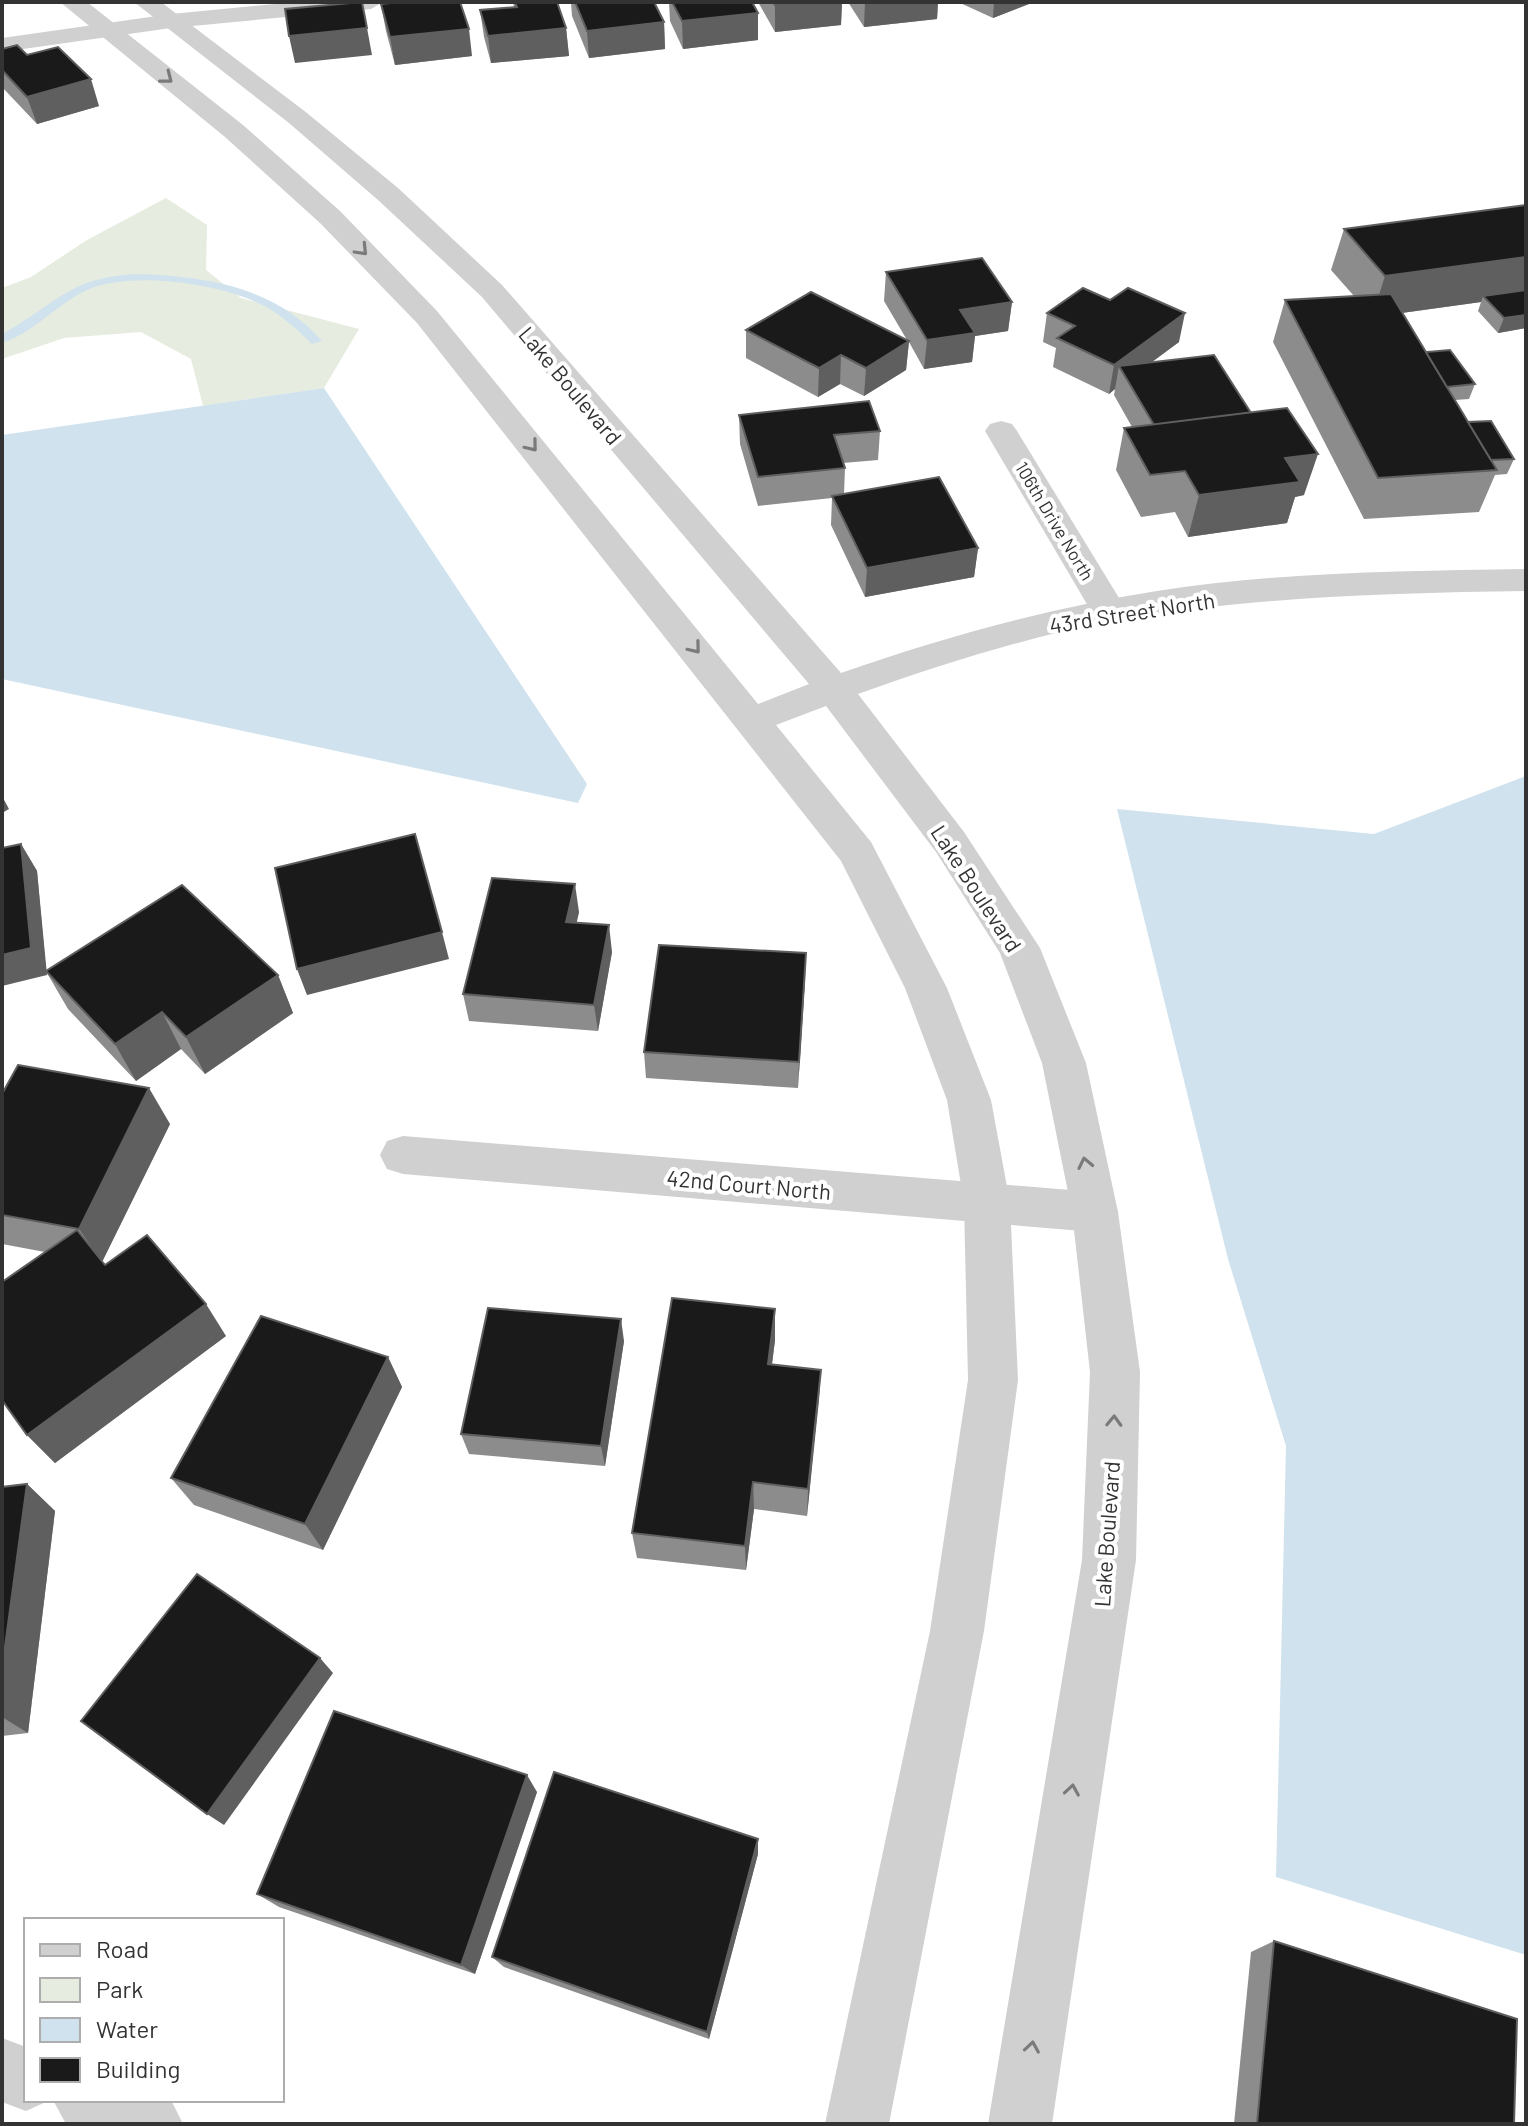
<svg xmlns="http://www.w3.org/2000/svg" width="1528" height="2126" font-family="Barlow,sans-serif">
<rect width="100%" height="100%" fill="#fff"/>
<polygon fill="#e6ecdf" points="166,198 207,225 206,270 241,298 359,329 324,388 203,406 191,359 141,332 64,338 2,359 2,288 31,277 87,240"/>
<g fill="#cfe2ee">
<polygon points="324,388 587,784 578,803 2,679 2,435"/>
<polygon points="1526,776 1526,1955 1276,1877 1286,1446 1228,1259 1117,809 1374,834"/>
</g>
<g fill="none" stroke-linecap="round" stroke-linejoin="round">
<path fill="#cfe2ee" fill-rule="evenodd" d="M 135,274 C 203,276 275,286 322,341 L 312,344 C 295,328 279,312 258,303 C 216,283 128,270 85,291 C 56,305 33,333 2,343 L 2,334 C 56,305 67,278 135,274 Z"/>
<g fill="#d0d0d0" fill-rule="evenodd">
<polygon points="296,2 383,2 371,9 171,28 2,52 2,38 171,14"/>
<polygon points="1001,421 1012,424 1017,431 1127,611 1121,619 1109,623 1097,619 1091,611 985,431 990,424"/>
<polygon points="403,1136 1095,1192 1112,1198 1118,1212 1112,1226 1095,1232 403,1174 387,1169 380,1155 387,1141"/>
<polygon points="2,2038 26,2047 26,2100 48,2101 26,2111 2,2102"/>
<polygon points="53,2100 171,2100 183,2124 66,2124"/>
</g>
<path fill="#d0d0d0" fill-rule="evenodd" d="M 60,2 L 87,2 L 243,125 L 340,211 L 437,311 L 758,704 L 809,684 L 482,297 L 378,200 L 289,123 L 134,2 L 161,2 L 307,113 L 398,188 L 502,285 L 841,673 C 944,637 1049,608 1157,591 C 1279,572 1403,571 1526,569 L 1526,591 C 1386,593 1246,597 1108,622 C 1023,638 940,665 858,694 L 964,832 L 1040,948 L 1086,1063 L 1118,1212 L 1140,1372 L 1136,1560 L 1052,2124 L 988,2124 L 1082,1560 L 1090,1372 L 1072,1212 L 1042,1063 L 1000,953 L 936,852 L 826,706 L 776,725 L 871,842 L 947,988 L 991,1100 L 1010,1203 L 1018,1380 L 984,1631 L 889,2124 L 825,2124 L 930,1631 L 968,1380 L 964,1203 L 947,1100 L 905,988 L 841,861 L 417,323 L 320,223 L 225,137 Z"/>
</g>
<g fill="#8c8c8c">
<polygon points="513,2 557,2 566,28 569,56 491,63 484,37 480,10 514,7"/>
<polygon points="571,2 654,2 664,22 665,49 589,58 572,16"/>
<polygon points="669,2 752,2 758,13 758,40 683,49 670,21"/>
<polygon points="758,2 842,2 841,25 775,32"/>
<polygon points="848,2 938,2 937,19 864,27"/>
<polygon points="958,2 1034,2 993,18"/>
<polygon points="381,4 472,56 395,65 386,31"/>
<polygon points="2,49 99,106 37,124 2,87"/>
<polygon points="1526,205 1526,328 1498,333 1478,311 1481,302 1402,313 1426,352 1475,384 1469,399 1455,400 1468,422 1514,459 1507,474 1495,475 1479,512 1364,519 1273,342 1285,300 1354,296 1331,270 1344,229"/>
<polygon points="886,272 1012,302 1008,331 975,336 972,362 924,369 909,342 906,370 864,396 840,384 818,397 746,358 746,330 907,340 884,301"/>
<polygon points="1047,313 1179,342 1151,362 1304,495 1295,497 1287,523 1188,537 1175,512 1141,517 1116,470 1124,428 1132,427 1114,395 1115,389 1109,394 1053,367 1056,348 1043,342"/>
<polygon points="739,415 880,431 878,460 843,463 845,468 844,494 978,548 974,577 865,597 831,525 832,498 758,506 740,444"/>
<polygon points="21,844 37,871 46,971 278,975 293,1013 205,1074 181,1049 136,1081 68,1009 47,973 47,975"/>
<polygon points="579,912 576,922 612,952 598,1031 469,1021 463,994"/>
<polygon points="805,980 798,1088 646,1078 644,1052"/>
<polygon points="2,1094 170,1124 102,1262 105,1265 226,1336 55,1463 27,1435 45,1252 2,1244"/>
<polygon points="775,1309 775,1340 772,1365 821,1370 807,1516 754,1509 746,1570 637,1558 632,1533"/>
<polygon points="624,1341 605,1466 469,1454 461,1434"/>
<polygon points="388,1357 402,1387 323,1550 194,1505 171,1478"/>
<polygon points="27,1484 55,1511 28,1733 2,1736 2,1487"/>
<polygon points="537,1792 475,1974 279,1907 257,1894"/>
<polygon points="758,1854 709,2039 504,1967 492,1957"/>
<polygon points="1274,1941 1514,2124 1234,2124 1251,1952"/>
</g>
<g fill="#5f5f5f">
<polygon points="804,2 842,2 841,25 775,32 775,5"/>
<polygon points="865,2 938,2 937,19 864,27"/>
<polygon points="994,2 1034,2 993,18"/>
<polygon points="758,13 758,40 683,49 682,21"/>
<polygon points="664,22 665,49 589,58 587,31"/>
<polygon points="367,28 372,55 295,63 289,36"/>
<polygon points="566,28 569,56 491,63 488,36"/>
<polygon points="469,29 472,56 395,65 390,37"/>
<polygon points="91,79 99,106 37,124 27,97"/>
<polygon points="1526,257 1526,296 1483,296 1481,302 1372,317 1385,276"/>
<polygon points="1012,302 1008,331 975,336 972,362 924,369 927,340 960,310"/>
<polygon points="1185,313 1179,342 1128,380 1119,366 1115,389 1109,394 1114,365"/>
<polygon points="1526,315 1526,328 1498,333 1504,318"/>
<polygon points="909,341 906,370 864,396 866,368"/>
<polygon points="841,355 840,384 818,397 819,368"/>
<polygon points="1318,454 1304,495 1295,497 1287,523 1188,537 1199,495 1285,458"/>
<polygon points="978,548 974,577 865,597 867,568"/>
<polygon points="2,796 9,809 2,813"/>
<polygon points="21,844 37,871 47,975 2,986 2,955"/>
<polygon points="575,884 579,912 571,949 566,922"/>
<polygon points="609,925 612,952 598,1031 594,1005"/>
<polygon points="442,932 449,959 307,995 297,969"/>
<polygon points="806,953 805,980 798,1088 799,1062"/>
<polygon points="278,975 293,1013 205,1074 186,1037"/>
<polygon points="162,1012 181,1049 136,1081 115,1044"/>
<polygon points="149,1088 170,1124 102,1262 79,1229"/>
<polygon points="206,1304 226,1336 55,1463 27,1435"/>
<polygon points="775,1309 775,1340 768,1394 768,1364"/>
<polygon points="621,1319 624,1341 605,1466 601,1446"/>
<polygon points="388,1357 402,1387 323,1550 305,1524"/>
<polygon points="821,1370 819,1400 807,1516 808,1489"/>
<polygon points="753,1482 754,1509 746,1570 745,1546"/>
<polygon points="27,1484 55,1511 28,1733 2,1717 2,1669"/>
<polygon points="320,1658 333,1673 224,1825 207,1814"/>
<polygon points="527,1775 537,1792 475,1974 461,1965"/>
<polygon points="758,1839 758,1854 709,2039 707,2032"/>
</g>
<g fill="#1a1a1a" stroke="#5f5f5f" stroke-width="2">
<polygon points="362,2 367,28 289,36 285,9"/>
<polygon points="399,2 460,2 469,29 390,37 381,4"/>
<polygon points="515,2 557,2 566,28 488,36 480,10 517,7"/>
<polygon points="575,2 654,2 664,22 587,31"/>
<polygon points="672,2 752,2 758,13 682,21"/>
<polygon points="773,2 804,2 775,5"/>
<polygon points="17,45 27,55 58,47 91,79 27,97 2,70 2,49"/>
<polygon points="1526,205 1526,257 1385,276 1344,229"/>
<polygon points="982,258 1012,302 960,310 975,333 927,340 886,272"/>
<polygon points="1083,288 1110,300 1128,288 1185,313 1114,365 1057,338 1075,326 1047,313"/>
<polygon points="1526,290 1526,315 1504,318 1483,296"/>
<polygon points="811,292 909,341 866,368 841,355 819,368 746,330"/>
<polygon points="1391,294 1497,470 1378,478 1285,300"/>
<polygon points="1450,350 1475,384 1447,387 1426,352"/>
<polygon points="1214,355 1251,413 1154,425 1119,366"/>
<polygon points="869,401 880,431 834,435 845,468 758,477 739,415"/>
<polygon points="1287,408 1318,454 1285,458 1300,482 1199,495 1185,471 1150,475 1124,428"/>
<polygon points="1491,421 1514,459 1491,460 1468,422"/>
<polygon points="939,477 978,548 867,568 832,496"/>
<polygon points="415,834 442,932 297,969 275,868"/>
<polygon points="21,844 31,948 2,955 2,848"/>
<polygon points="492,878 575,884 566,922 609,925 594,1005 463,994"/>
<polygon points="182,885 278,975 186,1037 162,1012 115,1044 46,971"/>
<polygon points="659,945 806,953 799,1062 644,1052"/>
<polygon points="18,1065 149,1088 79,1229 2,1215 2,1094"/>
<polygon points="77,1230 105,1265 147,1235 206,1304 27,1435 2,1400 2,1282"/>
<polygon points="672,1298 775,1309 768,1364 821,1370 808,1489 753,1482 745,1546 632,1533"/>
<polygon points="488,1308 621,1319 601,1446 461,1434"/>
<polygon points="261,1316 388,1357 305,1524 171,1478"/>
<polygon points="27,1484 2,1669 2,1487"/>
<polygon points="197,1574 320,1658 207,1814 81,1721"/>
<polygon points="334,1711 527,1775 461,1965 257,1894"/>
<polygon points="554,1772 758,1839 707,2032 492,1957"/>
<polygon points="1274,1941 1517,2019 1514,2124 1257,2124"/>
</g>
<defs><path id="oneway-chevron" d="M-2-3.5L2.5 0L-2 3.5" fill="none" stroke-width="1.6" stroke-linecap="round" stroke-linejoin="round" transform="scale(2)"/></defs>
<g stroke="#7a7a7a">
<use href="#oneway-chevron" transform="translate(167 78) rotate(38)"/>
<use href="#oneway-chevron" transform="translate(362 250) rotate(46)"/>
<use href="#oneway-chevron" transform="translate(532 446) rotate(51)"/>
<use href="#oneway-chevron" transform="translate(695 648) rotate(51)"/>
<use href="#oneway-chevron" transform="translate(1085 1163) rotate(-102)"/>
<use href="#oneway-chevron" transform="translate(1114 1421) rotate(-88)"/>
<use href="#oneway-chevron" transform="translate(1072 1790) rotate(-81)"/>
<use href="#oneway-chevron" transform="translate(1032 2047) rotate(-81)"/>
</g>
<g text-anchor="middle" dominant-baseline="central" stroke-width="8" stroke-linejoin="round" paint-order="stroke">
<g font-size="18" fill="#333" stroke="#fff">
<text transform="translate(1055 521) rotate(59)">106th Drive North</text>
</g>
<g font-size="22" fill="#333" stroke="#fff">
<text transform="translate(571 385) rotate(50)">Lake Boulevard</text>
<text transform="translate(1132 612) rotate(-9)">43rd Street North</text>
<text transform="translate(977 888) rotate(57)">Lake Boulevard</text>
<text transform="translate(749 1184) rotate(5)">42nd Court North</text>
<text transform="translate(1106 1534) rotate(-86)">Lake Boulevard</text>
</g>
</g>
<rect width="1528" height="2126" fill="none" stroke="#333333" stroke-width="8"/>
<rect x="24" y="1918" width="260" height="184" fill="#ffffff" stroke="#adadad" stroke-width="2"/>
<rect x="40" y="1944" width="40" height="12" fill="#d0d0d0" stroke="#adadad" stroke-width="2"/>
<text x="96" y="1958" font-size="24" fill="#333333">Road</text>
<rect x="40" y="1978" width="40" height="24" fill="#e6ecdf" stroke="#adadad" stroke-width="2"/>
<text x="96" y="1998" font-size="24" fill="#333333">Park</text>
<rect x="40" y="2018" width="40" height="24" fill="#cfe2ee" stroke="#adadad" stroke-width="2"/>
<text x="96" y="2038" font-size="24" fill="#333333">Water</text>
<rect x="40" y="2058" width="40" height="24" fill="#1a1a1a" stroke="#adadad" stroke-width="2"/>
<text x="96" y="2078" font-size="24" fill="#333333">Building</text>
</svg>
